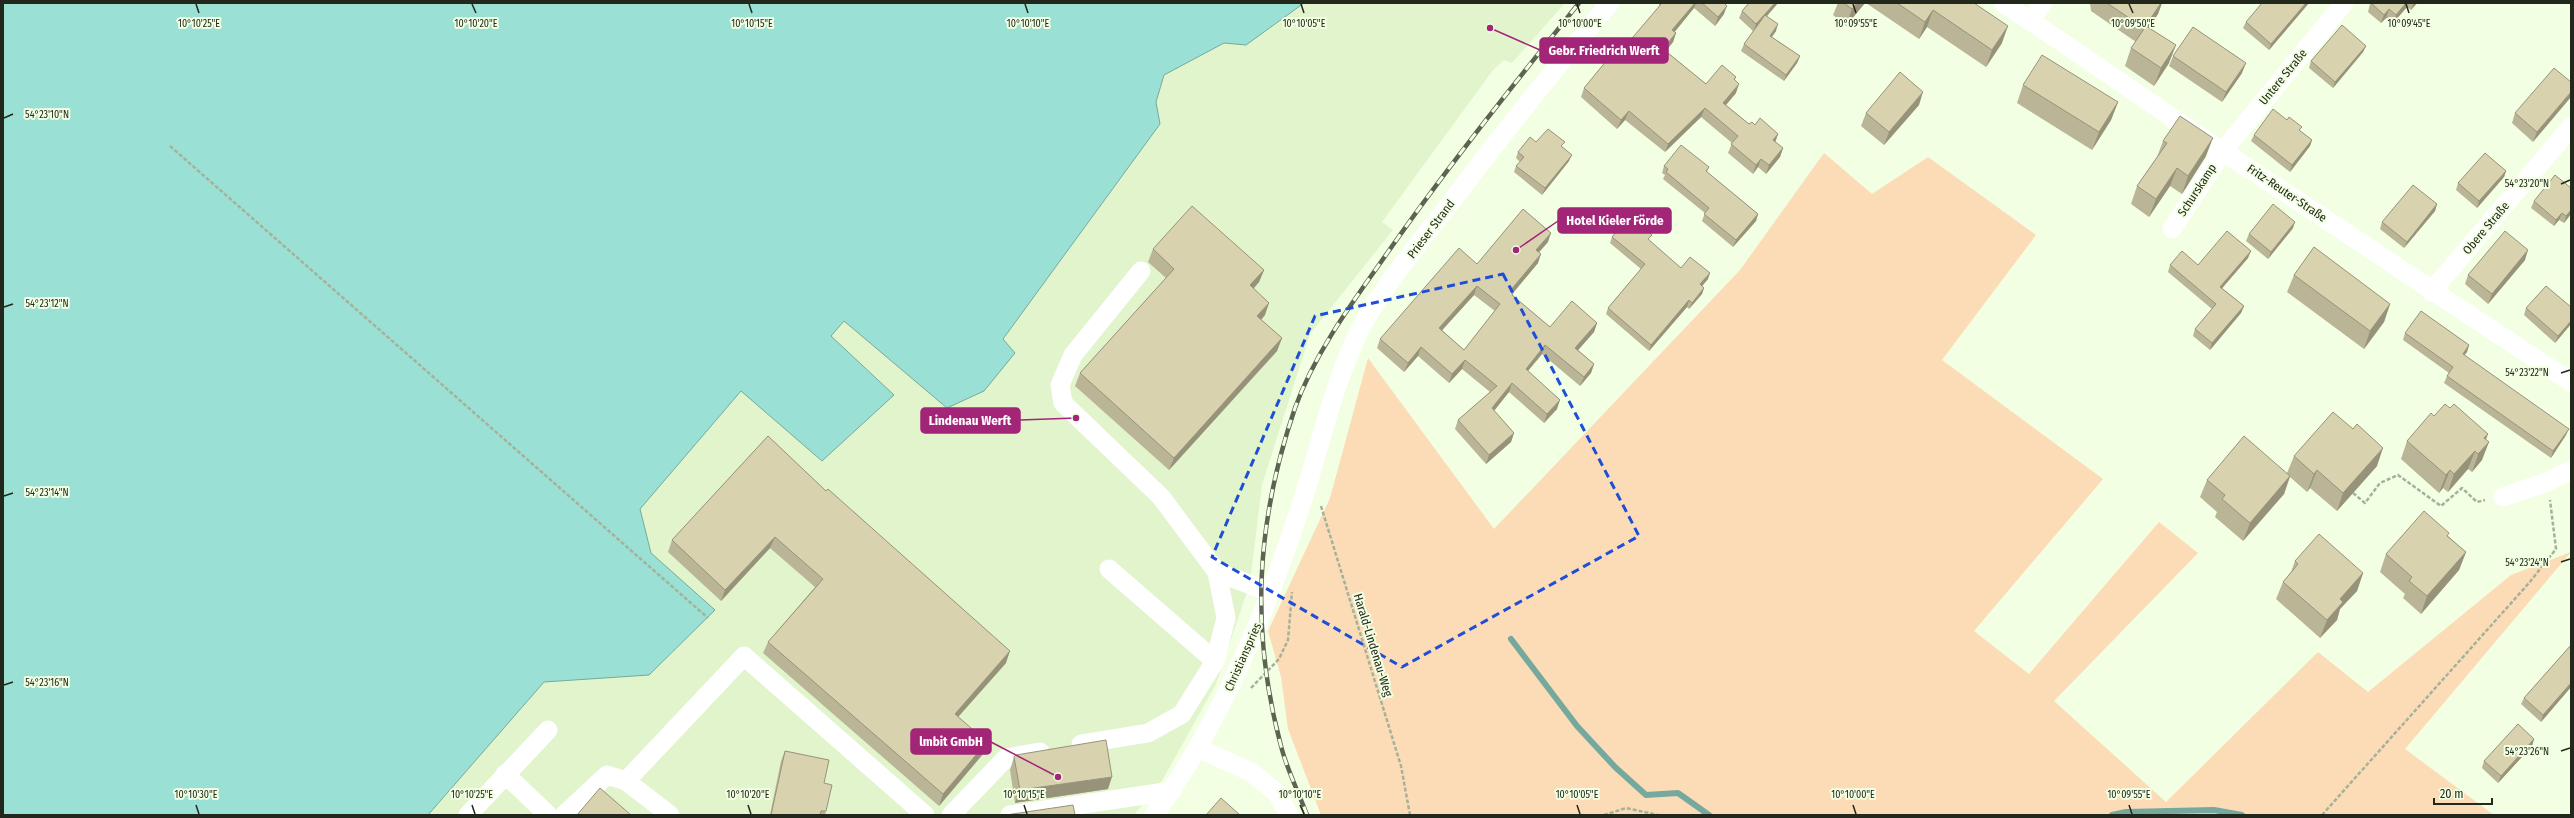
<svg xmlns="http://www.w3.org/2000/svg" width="2574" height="818" font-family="'Fira Sans Condensed',sans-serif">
<rect width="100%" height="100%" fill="#f2ffe3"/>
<polygon fill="#e1f4cb" points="1304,3 1565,3 1512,63 1504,60 1493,70 1382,222 1393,230 1310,334 1262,485 1250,583 1216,684 1163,779 1134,815 428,815 544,682 649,675 715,610 651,553 640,509 741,391 822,461 894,395 830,335 844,320 947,408 1003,339 1160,124 1156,102 1164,75 1224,42 1246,45"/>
<polygon fill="#fcdcb7" points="1824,153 1872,194 1928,157 2036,235 1942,360 2103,479 1974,631 2029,674 2159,522 2198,553 2054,701 2166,802 2318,652 2368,692 2511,575 2571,552 2405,749 2494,815 1321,815 1288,729 1281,677 1268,631 1330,498 1368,358 1494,529 1740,270"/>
<polygon fill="#9ae0d5" stroke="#76a99d" points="3,3 1304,3 1246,45 1224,43 1164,75 1156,102 1160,124 1003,339 1015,353 984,391 947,408 844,321 831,336 894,395 822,461 741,391 640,509 651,553 715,610 649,675 544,682 428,815 3,815"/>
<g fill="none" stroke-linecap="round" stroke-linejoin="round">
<g stroke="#76a99d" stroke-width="6">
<polyline points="1511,639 1577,726 1615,767 1646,795 1678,793 1709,815"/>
<polyline points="2112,815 2126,812 2214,810 2242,815"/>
</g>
<g stroke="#a6b19a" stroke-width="2.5" stroke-dasharray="4 2" stroke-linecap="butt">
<polyline points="170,146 708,618"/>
<polyline points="2353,493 2365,503 2380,483 2398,475 2441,506 2462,488 2477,502 2485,500"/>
<polyline points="1321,506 1401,766 1410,815"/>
<polyline points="1251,688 1279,659 1288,640 1292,592"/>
<polyline points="1604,815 1626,808 1658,815"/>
<polyline points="2322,815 2529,583 2556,549 2550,500"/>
</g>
<g stroke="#fff" stroke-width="19">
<path d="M 2003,3 C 2077,51 2148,102 2222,151 C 2339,227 2454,306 2571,382"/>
<polyline points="2030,20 2043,3"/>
<polyline points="2172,229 2223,151 2344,3"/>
<polyline points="1141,271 1073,355 1060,385 1063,403 1161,497 1217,572"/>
<polyline points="2431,292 2571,127"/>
<polyline points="2503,497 2547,482 2571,470"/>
<polyline points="1109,569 1215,661"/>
<polyline points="1081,744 1148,733 1182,714 1215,661 1226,618 1217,572 1270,592"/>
<polyline points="1197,748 1251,772 1277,793 1289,815"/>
<polyline points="505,774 548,815"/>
<polyline points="626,781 744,656 925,815"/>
<polyline points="468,815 548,730"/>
<polyline points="564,815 607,775 626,781 670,815"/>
<polyline points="951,815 1006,758 1040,752"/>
<polyline points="1010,815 1172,791"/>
<path d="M 1154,815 C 1225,717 1271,601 1307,486 C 1322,438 1333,389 1354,342 C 1375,296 1411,254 1442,214 C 1496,142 1552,72 1610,3"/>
</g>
<defs>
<path id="rail" d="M 1307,815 C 1299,793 1287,770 1281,746 C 1250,630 1256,522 1295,408 C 1314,355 1349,307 1381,262 C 1443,172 1511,88 1579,3"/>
</defs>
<use href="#rail" stroke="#5c6352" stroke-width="4.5"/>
<use href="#rail" stroke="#f2ffe3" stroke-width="3" stroke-dasharray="9" stroke-linecap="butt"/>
</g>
<g fill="#bab596" fill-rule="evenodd">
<polygon points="1659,3 1724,3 1724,14 1715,26 1694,8 1674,32 1676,33 1673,42 1666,51 1706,84 1736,77 1735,80 1736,93 1726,105 1749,124 1755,125 1778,134 1775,142 1783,148 1780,157 1766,174 1758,167 1753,174 1728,153 1732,143 1701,117 1665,152 1625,120 1617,129 1581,97 1584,88 1616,57 1659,7"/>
<polygon points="1749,3 1778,3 1767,16 1776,31 1772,37 1800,56 1797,63 1784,81 1741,51 1744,44 1753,31 1739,18 1742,11"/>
<polygon points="1838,3 1865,3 1846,26 1833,15"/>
<polygon points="1866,3 1974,3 2002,43 1986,67 1927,27 1919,39"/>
<polygon points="2090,3 2162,3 2158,14 2149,28 2169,63 2154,86 2125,66 2131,48 2136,42 2091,11"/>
<polygon points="2309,3 2269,50 2243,28 2246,22"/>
<polygon points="2369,3 2417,3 2411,10 2407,7 2393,23 2386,18 2381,23 2368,12 2370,4"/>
<polygon points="2366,46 2363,52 2333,88 2309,68 2311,61"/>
<polygon points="2173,56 2242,73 2222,102 2169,66"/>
<polygon points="2571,82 2533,142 2512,123 2515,113"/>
<polygon points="2023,85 2118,102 2111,120 2092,150 2017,103"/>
<polygon points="1919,105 1884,145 1861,126 1866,113"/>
<polygon points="2300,131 2312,140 2310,146 2290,172 2251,141 2254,135"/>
<polygon points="2163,141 2206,156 2182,194 2170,186 2149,217 2131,204 2137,186 2157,157"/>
<polygon points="1536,142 1563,147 1569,161 1542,195 1514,172 1516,166 1520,162 1516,158 1518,152"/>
<polygon points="1664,166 1709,167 1707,172 1758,214 1756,221 1733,247 1702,221 1705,213 1663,179 1665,175 1662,173"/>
<polygon points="2506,171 2504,177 2477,208 2456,190 2458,183"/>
<polygon points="2534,201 2571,214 2564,223 2559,220 2554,226 2531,208"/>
<polygon points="2437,204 2435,211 2404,248 2380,229 2382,222"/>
<polygon points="2293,228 2268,259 2246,241 2249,234"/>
<polygon points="1612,237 1650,241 1681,268 1708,279 1702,286 1704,288 1702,294 1689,309 1687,307 1649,351 1606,314 1608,308 1641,269 1610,243"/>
<path d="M 1548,242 L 1539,252 L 1538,263 L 1513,293 L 1512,295 L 1550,327 L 1597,323 L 1594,332 L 1578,350 L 1594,364 L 1591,373 L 1580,386 L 1542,354 L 1528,371 L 1557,409 L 1544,423 L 1509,392 L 1494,411 L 1514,433 L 1511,442 L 1486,464 L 1455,429 L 1458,420 L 1490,392 L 1462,369 L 1449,383 L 1418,356 L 1404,372 L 1377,348 L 1380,339 L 1477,264 ZM 1474,295 L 1495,311 L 1464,350 L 1442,330 Z"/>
<polygon points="1153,249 1264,270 1259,282 1254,288 1265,315 1261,320 1282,338 1277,351 1169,470 1075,386 1080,373 1166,278 1148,262"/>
<polygon points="2248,258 2222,288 2244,306 2241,313 2210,350 2193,336 2195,329 2212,309 2168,272 2170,265 2198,265"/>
<polygon points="2525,260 2488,304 2465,284 2468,275"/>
<polygon points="2294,275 2390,304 2384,322 2364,349 2287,292"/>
<polygon points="2571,307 2571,324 2555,343 2524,315 2526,308"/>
<polygon points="2405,333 2469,345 2467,352 2464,355 2566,435 2551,458 2444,383 2447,376 2449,373 2403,340"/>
<polygon points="2434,416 2486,439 2482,460 2472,472 2468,469 2448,492 2443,488 2439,493 2401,459 2407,441"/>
<polygon points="768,436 1006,663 958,717 983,754 939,806 763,653 768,642 815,587 770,548 721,601 668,552 672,540"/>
<polygon points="2294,456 2377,466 2337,511 2310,488 2307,492 2290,477 2284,494 2243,541 2215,517 2217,512 2200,497 2207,480 2287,473"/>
<polygon points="2448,536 2466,552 2459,570 2421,614 2403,598 2405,594 2380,572 2386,554"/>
<polygon points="2295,561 2363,573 2357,591 2340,609 2337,620 2320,638 2276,599 2283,582 2291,572"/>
<polygon points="2571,645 2571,687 2541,722 2521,704 2524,698"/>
<polygon points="2534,739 2532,746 2498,783 2482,768 2484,761"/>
<polygon points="785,751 824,783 826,811 825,815 770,815 781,761"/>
<polygon points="1014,757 1108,789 1015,803 1010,770"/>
</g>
<g fill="#97937a">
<polygon points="1695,3 1696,3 1694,8 1669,39 1672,30"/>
<polygon points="1775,3 1778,3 1754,31 1756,24"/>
<polygon points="1857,3 1865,3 1846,26 1852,9"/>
<polygon points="2161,3 2162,3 2158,14 2138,44 2144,28"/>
<polygon points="2306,3 2309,3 2269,50 2271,44"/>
<polygon points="2406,3 2408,3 2407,7 2393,23 2396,15"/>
<polygon points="2414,3 2417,3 2411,10"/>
<polygon points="1727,6 1724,14 1715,26 1718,17"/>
<polygon points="2389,9 2386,18 2381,23 2384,15"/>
<polygon points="1933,10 1927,27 1919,39 1925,22"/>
<polygon points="1778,24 1776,31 1768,42 1770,36"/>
<polygon points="2008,26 2002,43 1986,67 1992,50"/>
<polygon points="1676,33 1673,42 1660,58 1663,49"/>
<polygon points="2176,45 2169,63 2154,86 2161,68"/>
<polygon points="2366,46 2363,52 2333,88 2335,82"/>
<polygon points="1800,56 1797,63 1784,81 1786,75"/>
<polygon points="2246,63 2242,73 2222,102 2226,92"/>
<polygon points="1739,84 1736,93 1720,112 1723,103"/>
<polygon points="1923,92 1919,105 1884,145 1889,132"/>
<polygon points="2571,92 2571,97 2533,142 2537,132"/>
<polygon points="2118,102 2111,120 2092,150 2099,132"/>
<polygon points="1705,108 1701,117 1665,152 1668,144"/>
<polygon points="1629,111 1625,120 1617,129 1621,120"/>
<polygon points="1778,134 1775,143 1773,140"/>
<polygon points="2213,138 2206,156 2182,194 2188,176"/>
<polygon points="2312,140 2310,146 2290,172 2292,165"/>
<polygon points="1783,148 1780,157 1766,174 1769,165"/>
<polygon points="1572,155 1569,161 1542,195 1545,188"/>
<polygon points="1761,159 1758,167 1753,174 1756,165"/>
<polygon points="2177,168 2170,186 2149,217 2156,199"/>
<polygon points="2506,171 2504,177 2477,208 2479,201"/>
<polygon points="2437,204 2435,211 2404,248 2407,242"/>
<polygon points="2571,210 2571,214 2564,223 2566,216"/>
<polygon points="2562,213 2559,220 2554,226 2556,220"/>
<polygon points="1758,214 1756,221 1733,247 1736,240"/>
<polygon points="2295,222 2293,228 2268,259 2271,252"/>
<polygon points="1551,233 1548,242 1533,259 1536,250"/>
<polygon points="2528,250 2525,260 2488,304 2492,294"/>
<polygon points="2251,251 2248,258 2218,293 2220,287"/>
<polygon points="1541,254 1538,263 1507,300 1510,291"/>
<polygon points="1264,270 1259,282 1245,298 1250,285"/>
<polygon points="1710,273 1708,279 1698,291 1700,284"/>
<polygon points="1477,286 1474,295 1436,337 1439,328"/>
<polygon points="1704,288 1702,294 1689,309 1692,303"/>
<polygon points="1689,300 1687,307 1649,351 1651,345"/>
<polygon points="1269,303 1265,315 1253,329 1257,316"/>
<polygon points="2390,304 2384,322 2364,349 2370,331"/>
<polygon points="2244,306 2241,313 2210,350 2212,343"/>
<polygon points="2571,321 2571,324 2555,343 2558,336"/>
<polygon points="1597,323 1594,332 1572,357 1575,348"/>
<polygon points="1282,338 1277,351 1169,470 1174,458"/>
<polygon points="1545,345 1542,354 1522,378 1526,369"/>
<polygon points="2469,345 2467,352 2460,361 2463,354"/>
<polygon points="1421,347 1418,356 1404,372 1408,363"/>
<polygon points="1465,360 1462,369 1449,383 1452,374"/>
<polygon points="1594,364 1591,373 1580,386 1584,377"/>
<polygon points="1512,383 1509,392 1489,417 1492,408"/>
<polygon points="1560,400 1557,409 1544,423 1547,414"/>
<polygon points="2569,429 2566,435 2551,458 2553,451"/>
<polygon points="1514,433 1511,442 1486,464 1489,455"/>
<polygon points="2488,434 2482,450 2489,442 2482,460 2472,472 2484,438"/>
<polygon points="2383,448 2377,466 2337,511 2343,493"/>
<polygon points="2475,451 2468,469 2448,492 2454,474"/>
<polygon points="2317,470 2310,488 2307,492 2314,474"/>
<polygon points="2450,470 2443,488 2439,493 2446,475"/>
<polygon points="2290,476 2284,494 2243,541 2250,523"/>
<polygon points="775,537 770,548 721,601 725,590"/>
<polygon points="2466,552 2459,570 2421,614 2427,596"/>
<polygon points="2363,573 2357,591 2340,609 2337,620 2320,638 2327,620 2340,599"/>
<polygon points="1010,651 1006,663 950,726 955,714"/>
<polygon points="2571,683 2571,687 2541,722 2543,715"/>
<polygon points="2534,739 2532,746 2498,783 2501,776"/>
<polygon points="987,742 983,754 939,806 943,794"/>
<polygon points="1112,777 1108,789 1015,803 1020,790"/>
</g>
<g fill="#d8d2ae" stroke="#97937a" fill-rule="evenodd">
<polygon points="1662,3 1695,3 1672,30 1676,33 1663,49 1706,84 1722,65 1736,77 1734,79 1739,84 1723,103 1749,124 1752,122 1755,125 1760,118 1778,134 1773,140 1783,148 1769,165 1761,159 1756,165 1731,144 1738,136 1705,108 1668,144 1629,111 1621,120 1584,88 1612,54 1616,57"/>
<polygon points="1702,3 1724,3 1727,6 1718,17"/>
<polygon points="1749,3 1775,3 1756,24 1742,11"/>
<polygon points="1844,3 1857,3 1852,9"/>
<polygon points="1897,3 1974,3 2008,26 1992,50 1933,10 1925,22"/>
<polygon points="2107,3 2161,3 2144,28"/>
<polygon points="2262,3 2306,3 2271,44 2246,22"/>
<polygon points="2371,3 2406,3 2396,15 2389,9 2384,15"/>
<polygon points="1765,15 1778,24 1770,36 1800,56 1786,75 1744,44"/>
<polygon points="2342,25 2366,46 2335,82 2311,61"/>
<polygon points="2146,26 2176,45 2161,68 2131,48"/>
<polygon points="2193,27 2246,63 2226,92 2173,56"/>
<polygon points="2042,55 2118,102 2099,132 2023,85"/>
<polygon points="2554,68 2571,82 2571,92 2537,132 2515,113"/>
<polygon points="1900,72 1923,92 1889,132 1866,113"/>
<polygon points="2273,109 2287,120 2289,117 2302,127 2299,130 2312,140 2292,165 2254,135"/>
<polygon points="2180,116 2213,138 2188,176 2177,168 2156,199 2137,186 2167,143 2163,141"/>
<polygon points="1548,129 1565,142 1561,146 1572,155 1545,188 1516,166 1524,157 1518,152 1530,137 1536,142"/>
<polygon points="1681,145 1709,167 1706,171 1758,214 1736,240 1704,214 1709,208 1666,172 1668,169 1664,166"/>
<polygon points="2485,153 2506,171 2479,201 2458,183"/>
<polygon points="2555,175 2571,188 2571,210 2566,216 2562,213 2556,220 2534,201"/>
<polygon points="2413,185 2437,204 2407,242 2382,222"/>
<polygon points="2273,204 2295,222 2271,252 2249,234"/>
<polygon points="1192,206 1264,270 1250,285 1269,303 1257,316 1282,338 1174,458 1080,373 1174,269 1153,249"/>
<path d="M 1523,209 L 1551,233 L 1536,250 L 1541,254 L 1510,291 L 1513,293 L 1512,295 L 1550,327 L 1572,301 L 1597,323 L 1575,348 L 1594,364 L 1584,377 L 1545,345 L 1526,369 L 1560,400 L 1547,414 L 1512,383 L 1492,408 L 1514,433 L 1489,455 L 1458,420 L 1497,386 L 1465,360 L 1452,374 L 1421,347 L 1408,363 L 1380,339 L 1459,248 L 1477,264 ZM 1477,286 L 1500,304 L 1464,350 L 1439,328 Z"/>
<polygon points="1629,216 1652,235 1648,239 1681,268 1690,257 1710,273 1700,284 1704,288 1692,303 1689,300 1651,345 1608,308 1645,264 1612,237"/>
<polygon points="2227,231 2251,251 2220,287 2244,306 2212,343 2195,329 2216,304 2170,265 2182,251 2198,265"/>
<polygon points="2505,231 2528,250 2492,294 2468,275"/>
<polygon points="2314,247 2390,304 2370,331 2294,275"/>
<polygon points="2546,286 2571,307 2571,321 2558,336 2526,308"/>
<polygon points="2421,311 2469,345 2463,354 2569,429 2553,451 2447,376 2453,367 2405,333"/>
<polygon points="2445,404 2450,408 2454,404 2488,434 2484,438 2489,442 2478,454 2475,451 2454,474 2450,470 2446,475 2407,441 2431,413 2434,416"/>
<polygon points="2333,412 2353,429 2357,424 2383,448 2343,493 2317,470 2314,474 2294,456"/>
<polygon points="768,436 826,491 828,489 1010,651 955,714 987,742 943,794 768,642 823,579 775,537 725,590 672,540"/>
<polygon points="2244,436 2290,476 2250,523 2222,499 2225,495 2207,480"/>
<polygon points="2424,511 2449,533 2447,536 2466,552 2427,596 2409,581 2412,577 2386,554"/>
<polygon points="2319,534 2363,573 2340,599 2343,602 2327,620 2283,582 2298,564 2295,561"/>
<polygon points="2571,645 2571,683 2543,715 2524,698"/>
<polygon points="2518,724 2534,739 2501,776 2484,761"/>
<polygon points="1106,740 1112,777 1020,790 1014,757 1016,755"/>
<polygon points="785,751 829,760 824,783 832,785 826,811 821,811 820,815 771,815"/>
<polygon points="600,788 631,815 577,815"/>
<polygon points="1221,798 1240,815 1206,815"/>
<polygon points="1073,805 1075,815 1006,815"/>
</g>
<path fill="none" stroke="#1d4ed8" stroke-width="3" stroke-dasharray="8 5" stroke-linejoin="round" d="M 1503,274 L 1639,536 L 1402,667 L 1212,557 L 1315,316 Z"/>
<path fill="none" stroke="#22281b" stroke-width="1.5" d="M 196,4 L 199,13M 472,4 L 476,13M 749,4 L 752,13M 1025,4 L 1028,13M 1301,4 L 1304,13M 1577,4 L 1580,13M 1853,4 L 1856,13M 2129,4 L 2133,13M 2406,4 L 2409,13M 4,118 L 13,114M 2561,184 L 2570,180M 4,307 L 13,304M 2561,373 L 2570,370M 4,496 L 13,493M 2561,562 L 2570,559M 4,685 L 13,682M 2561,751 L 2570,748M 196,805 L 199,814M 472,805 L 475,814M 748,805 L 751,814M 1024,805 L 1027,814M 1300,805 L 1304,814M 1577,805 L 1580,814M 1853,805 L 1856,814M 2129,805 L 2132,814"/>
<g text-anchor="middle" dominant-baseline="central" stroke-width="4" stroke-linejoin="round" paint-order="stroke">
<g font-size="12" fill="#22281b" stroke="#f2ffe3">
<text transform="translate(2283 77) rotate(-51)">Untere Straße</text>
<text transform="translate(2197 190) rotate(-57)">Schurskamp</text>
<text transform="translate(2287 193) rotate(34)">Fritz-Reuter-Straße</text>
<text transform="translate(2486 228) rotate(-50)">Obere Straße</text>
<text transform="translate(1431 229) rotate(-53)">Prieser Strand</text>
<text transform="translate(1373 645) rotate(73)">Harald-Lindenau-Weg</text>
<text transform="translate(1243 657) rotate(-66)">Christianspries</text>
</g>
</g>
<g font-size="10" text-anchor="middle" fill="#22281b" stroke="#f2ffe3" stroke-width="4" stroke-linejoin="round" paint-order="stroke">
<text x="199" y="27">10°10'25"E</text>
<text x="476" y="27">10°10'20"E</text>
<text x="752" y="27">10°10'15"E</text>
<text x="1028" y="27">10°10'10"E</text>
<text x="1304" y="27">10°10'05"E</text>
<text x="1580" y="27">10°10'00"E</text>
<text x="1856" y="27">10°09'55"E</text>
<text x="2133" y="27">10°09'50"E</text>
<text x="2409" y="27">10°09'45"E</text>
<text x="47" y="118">54°23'10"N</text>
<text x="2527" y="187">54°23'20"N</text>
<text x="47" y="307">54°23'12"N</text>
<text x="2527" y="376">54°23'22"N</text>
<text x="47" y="496">54°23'14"N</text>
<text x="2527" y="566">54°23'24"N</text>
<text x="47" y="686">54°23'16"N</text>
<text x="2527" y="755">54°23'26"N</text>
<text x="196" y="798">10°10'30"E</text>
<text x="472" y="798">10°10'25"E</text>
<text x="748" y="798">10°10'20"E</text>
<text x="1024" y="798">10°10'15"E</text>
<text x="1300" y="798">10°10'10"E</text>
<text x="1577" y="798">10°10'05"E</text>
<text x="1853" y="798">10°10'00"E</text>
<text x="2129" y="798">10°09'55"E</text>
</g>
<path fill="none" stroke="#a22578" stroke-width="1.5" d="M1490 28L1540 50M1516 250L1558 221M1076 418L1020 420M1058 777L991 742"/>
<g fill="#a22578" stroke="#f2ffe3" stroke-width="1.5">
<circle cx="1490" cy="28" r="4"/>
<circle cx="1516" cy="250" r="4"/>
<circle cx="1076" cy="418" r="4"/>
<circle cx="1058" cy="777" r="4"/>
</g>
<g fill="#a22578" stroke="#a22578" stroke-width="1.5">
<rect x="1540" y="38" width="128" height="25" rx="4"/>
<rect x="1558" y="208" width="113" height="25" rx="4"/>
<rect x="921" y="408" width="99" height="25" rx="4"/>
<rect x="911" y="729" width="80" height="25" rx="4"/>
</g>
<g font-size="13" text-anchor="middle" font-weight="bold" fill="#fff">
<text x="1604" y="55">Gebr. Friedrich Werft</text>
<text x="1615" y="225">Hotel Kieler Förde</text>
<text x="970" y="425">Lindenau Werft</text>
<text x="951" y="746">lmbit GmbH</text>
</g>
<rect width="2574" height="818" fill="none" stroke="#22281b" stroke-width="8"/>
<path d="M2434 798v6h58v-6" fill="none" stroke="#22281b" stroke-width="2"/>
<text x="2440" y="798" font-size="12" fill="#22281b" stroke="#f2ffe3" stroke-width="3" paint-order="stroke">20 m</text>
</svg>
